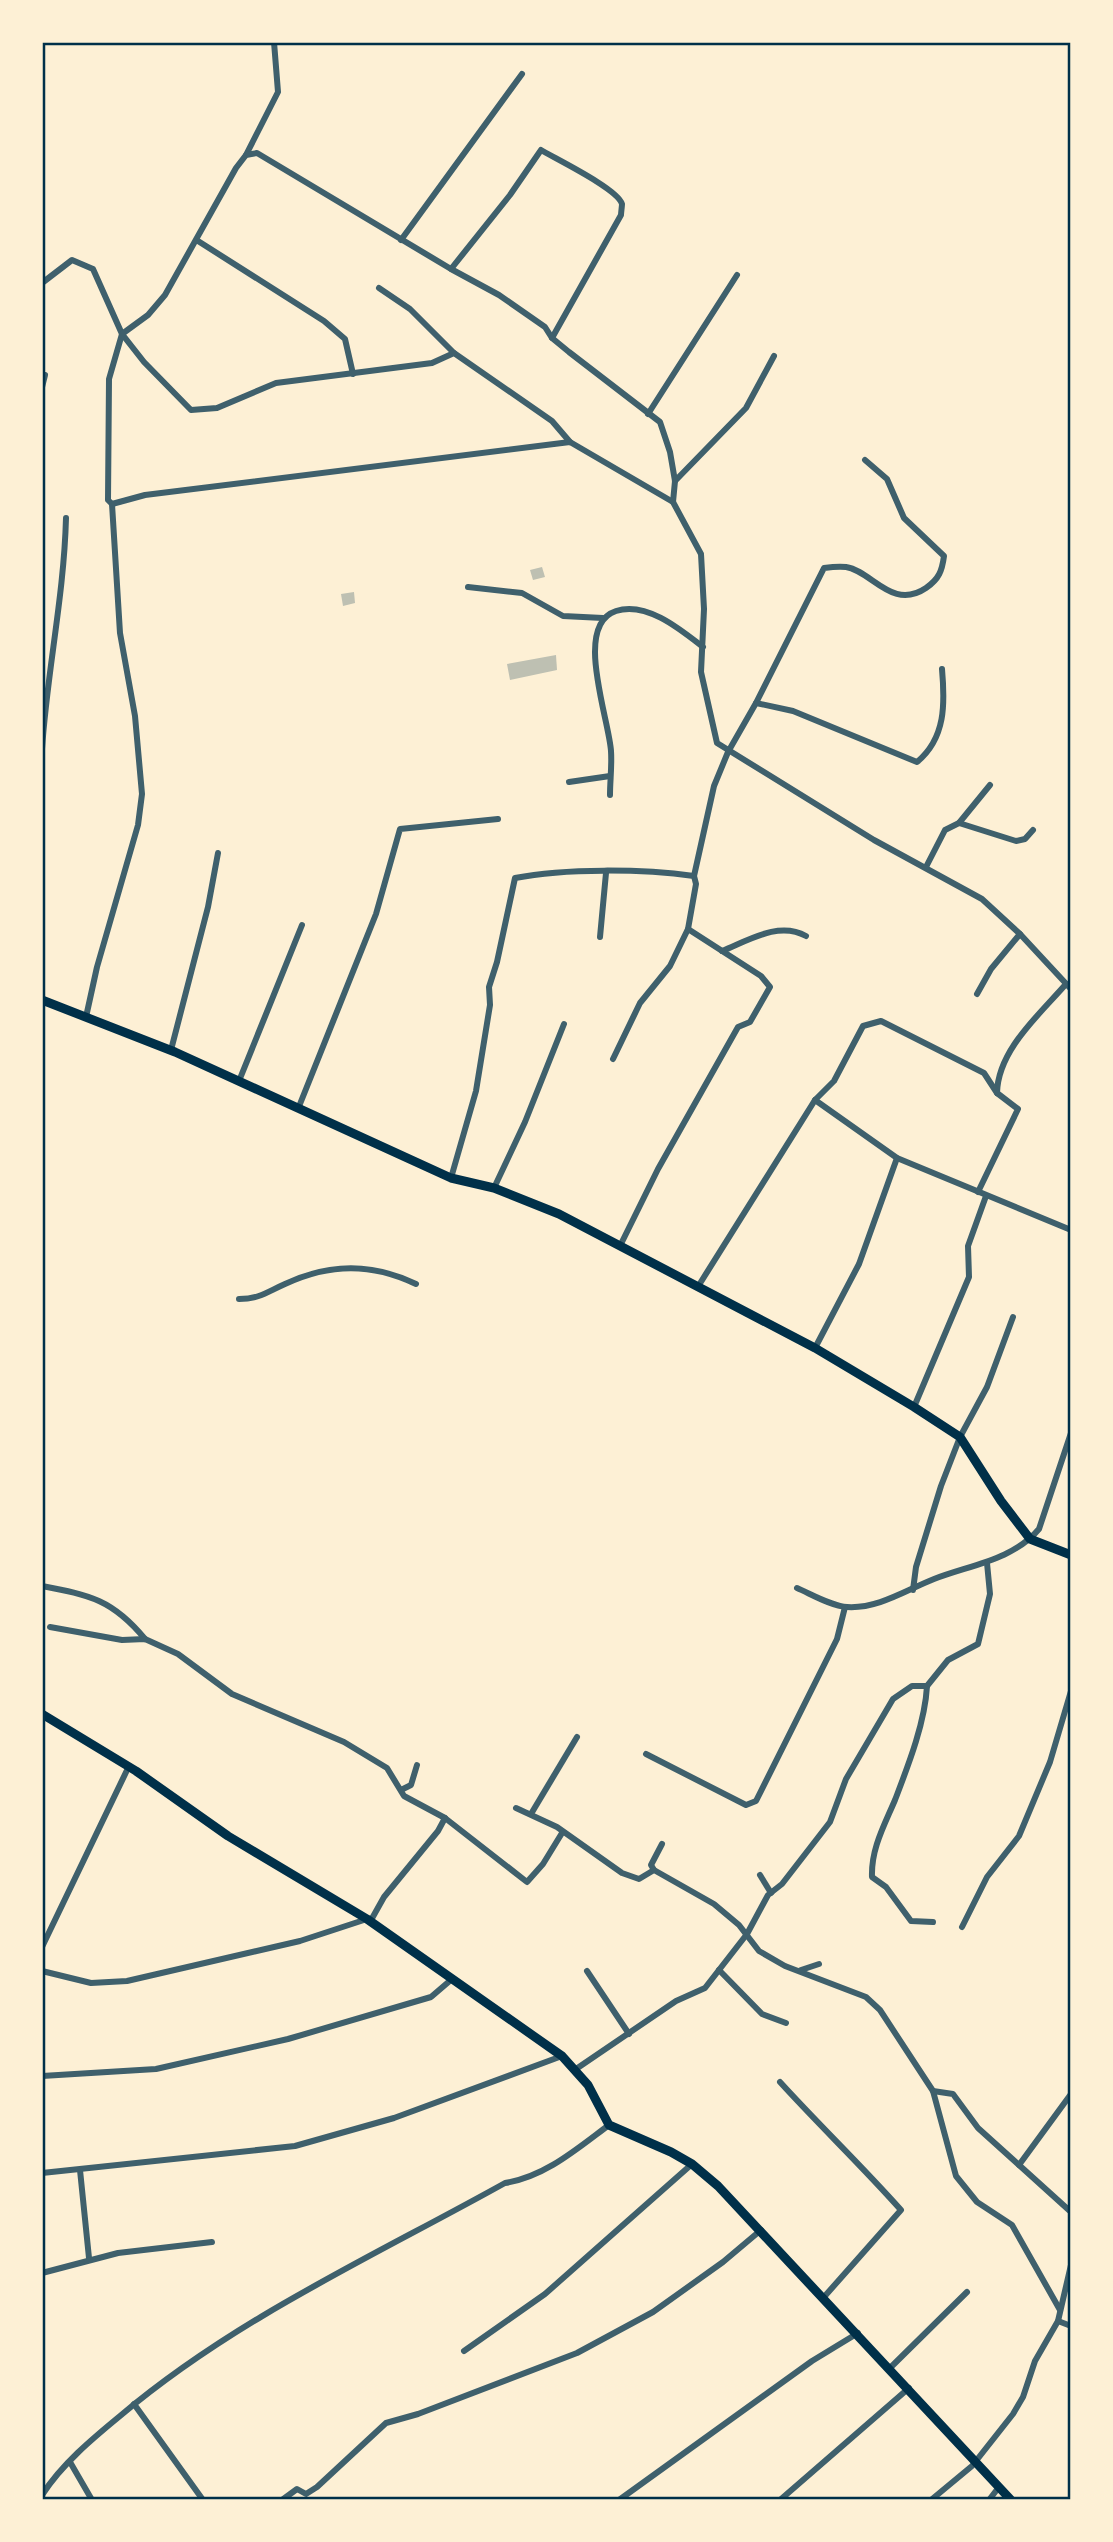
<svg xmlns="http://www.w3.org/2000/svg" width="1113" height="2542" font-family="'PT Sans Narrow',sans-serif">
<rect width="100%" height="100%" fill="#fdf0d5"/>
<g fill="#bec0b2">
<polygon points="542,567 545,577 533,580 530,570"/>
<polygon points="354,592 355,603 343,606 341,594"/>
<polygon points="556,655 557,670 510,680 507,664"/>
</g>
<g fill="none" stroke-linecap="round" stroke-linejoin="round">
<g stroke="#3f606c" stroke-width="6">
<polyline points="246,155 278,92 274,42"/>
<polyline points="401,240 522,74"/>
<polyline points="198,241 324,321 345,339 353,374"/>
<path d="M 451,269 L 510,195 L 541,150 C 556,159 618,189 622,204 C 622,206 621,213 621,215 L 552,338"/>
<polyline points="42,283 72,260 93,269 122,334 144,362 191,410 217,408 276,383 432,363 454,353 552,421 570,442"/>
<polyline points="379,288 410,309 454,353"/>
<polyline points="42,387 45,375"/>
<polyline points="648,414 737,275"/>
<polyline points="675,481 746,408 774,356"/>
<polyline points="112,504 145,495 570,442 673,502"/>
<polyline points="468,587 522,593 563,616 603,618"/>
<path d="M 756,703 L 824,568 C 831,567 839,566 846,567 C 872,571 892,611 926,588 C 939,579 942,571 944,556 L 904,518 L 887,479 L 865,460"/>
<path d="M 42,749 C 47,672 64,596 66,518"/>
<polyline points="569,782 610,776"/>
<path d="M 610,795 C 610,781 612,766 611,751 C 609,718 573,625 616,611 C 646,601 680,629 703,647"/>
<polyline points="959,823 1016,841 1025,839 1033,830"/>
<polyline points="926,867 945,830 959,823 990,785"/>
<path d="M 694,876 L 714,786 L 728,752 L 756,703 L 793,711 L 917,762 C 946,738 945,703 942,669"/>
<polyline points="600,937 606,873"/>
<path d="M 722,951 C 749,940 779,921 806,936"/>
<polyline points="977,994 991,969 1020,934"/>
<polyline points="86,1017 97,967 138,825 142,794 135,716 120,633 112,504 108,500 109,379 122,334 148,315 165,295 236,168 246,155 257,153 451,269 499,295 545,327 552,338 569,352 660,422 670,452 675,481 673,502 701,554 704,609 701,672 717,743 874,840 982,899 1020,934 1071,989"/>
<polyline points="171,1050 208,907 218,853"/>
<polyline points="239,1081 302,925"/>
<polyline points="815,1100 897,1158 1071,1230"/>
<polyline points="298,1109 376,914 400,829 498,819"/>
<path d="M 451,1178 L 476,1091 L 490,1005 L 489,987 L 497,962 L 515,878 C 565,868 643,869 694,876 L 696,884 L 688,929 L 670,966 L 640,1003 L 613,1059"/>
<polyline points="494,1188 525,1122 564,1024"/>
<path d="M 978,1192 L 1018,1109 L 997,1093 C 998,1050 1039,1015 1066,984"/>
<polyline points="620,1246 658,1169 738,1027 750,1022 770,987 761,976 688,929"/>
<polyline points="699,1285 815,1100 834,1081 863,1026 881,1021 984,1073 997,1093"/>
<path d="M 239,1299 C 259,1299 267,1292 285,1284 C 330,1263 372,1263 416,1284"/>
<polyline points="815,1348 859,1264 897,1158"/>
<polyline points="914,1407 969,1277 968,1246 986,1196"/>
<path d="M 42,1586 C 90,1595 113,1600 145,1639"/>
<path d="M 797,1588 C 811,1594 831,1606 847,1607 C 878,1609 906,1590 934,1579 C 970,1565 1013,1560 1039,1529 L 1071,1433"/>
<polyline points="913,1590 916,1567 941,1486 960,1437 987,1387 1013,1317"/>
<polyline points="50,1627 122,1640 145,1639 178,1654 232,1694 344,1742 387,1768 404,1796 445,1818"/>
<path d="M 927,1686 C 925,1723 908,1766 895,1800 C 884,1826 871,1849 872,1877 L 886,1887 L 911,1921 L 933,1922"/>
<polyline points="646,1754 746,1805 756,1801 837,1639 845,1607"/>
<polyline points="401,1790 411,1785 417,1765"/>
<polyline points="516,1808 557,1827 622,1873 639,1879 654,1870 714,1904 739,1925 759,1951 785,1966 866,1997 880,2010 933,2091 956,2176 977,2202 1012,2225 1060,2310"/>
<polyline points="531,1814 577,1737"/>
<polyline points="654,1870 651,1865 662,1844"/>
<polyline points="760,1875 771,1893"/>
<polyline points="370,1922 384,1897 438,1831 445,1818 527,1882 543,1864 562,1833"/>
<polyline points="962,1927 987,1877 1019,1836 1050,1762 1071,1691"/>
<polyline points="42,1947 129,1766"/>
<polyline points="719,1970 762,2014 786,2023"/>
<polyline points="801,1970 819,1964"/>
<polyline points="42,1971 91,1983 127,1981 300,1941 367,1919"/>
<polyline points="587,1971 629,2034"/>
<polyline points="576,2069 676,2001 705,1988 747,1934 768,1895 782,1884 830,1822 846,1779 893,1699 912,1686 927,1686 948,1660 978,1644 990,1594 987,1563"/>
<polyline points="42,2076 156,2069 288,2039 431,1997 452,1979"/>
<path d="M 780,2082 C 820,2126 862,2166 901,2210 L 824,2297"/>
<polyline points="933,2091 953,2094 978,2128 1019,2165"/>
<polyline points="1071,2094 1019,2165 1071,2212"/>
<polyline points="80,2170 89,2258"/>
<polyline points="42,2173 295,2146 394,2118 562,2056"/>
<polyline points="42,2273 118,2253 212,2242"/>
<polyline points="1058,2321 1071,2326"/>
<polyline points="464,2351 545,2294 692,2164"/>
<polyline points="890,2368 967,2292"/>
<polyline points="134,2404 203,2500"/>
<polyline points="70,2462 92,2500"/>
<path d="M 42,2495 C 62,2464 92,2439 120,2416 C 236,2318 374,2256 505,2183 C 545,2177 578,2148 609,2125"/>
<polyline points="282,2500 297,2489 306,2494 317,2487 386,2423 418,2414 577,2353 653,2312 723,2262 761,2230"/>
<polyline points="619,2500 812,2361 858,2333"/>
<polyline points="780,2500 909,2388"/>
<polyline points="931,2500 972,2466 1013,2414 1023,2397 1035,2361 1058,2321 1071,2265"/>
<polyline points="989,2500 999,2487"/>
</g>
<g stroke="#003049" stroke-width="9">
<polyline points="42,1000 175,1052 451,1178 494,1188 559,1214 815,1348 914,1407 960,1437 1001,1501 1030,1539 1071,1555"/>
<polyline points="42,1714 136,1771 228,1836 367,1919 562,2056 588,2085 609,2125 671,2152 692,2164 718,2186 1011,2500"/>
</g>
</g>
<rect width="1113" height="2542" fill="none" stroke="#fdf0d5" stroke-width="88"/>
<rect x="44" y="44" width="1025" height="2454" fill="none" stroke="#003049" stroke-width="2.5"/>
</svg>
